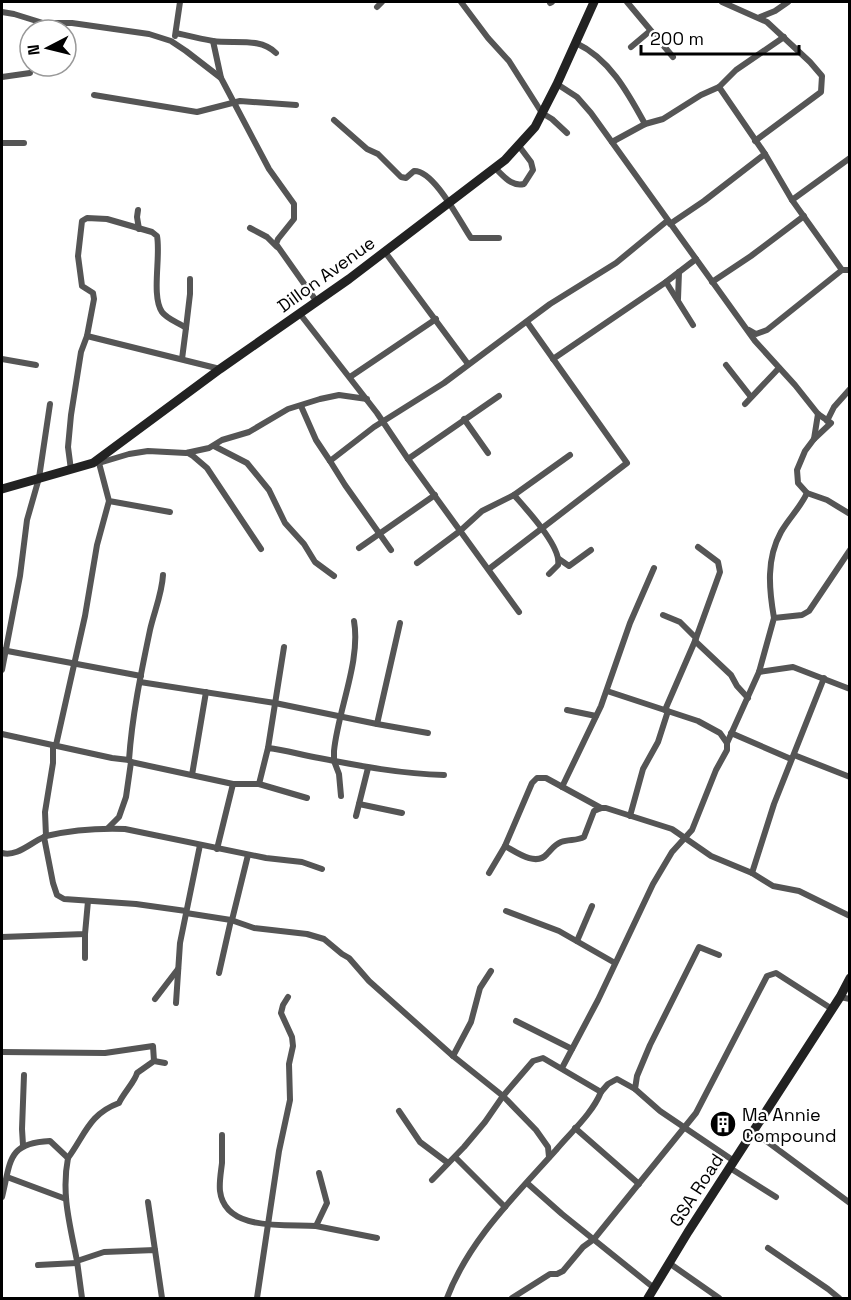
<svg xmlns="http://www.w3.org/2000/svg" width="851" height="1300" font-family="'Space Grotesk',sans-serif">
<rect width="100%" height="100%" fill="#fff"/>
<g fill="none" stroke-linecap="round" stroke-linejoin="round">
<g stroke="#555" stroke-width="6">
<polyline points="461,2 488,38 509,61 542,113 552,119 567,133"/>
<polyline points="627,2 673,57"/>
<polyline points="722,2 767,22 810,62 822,76 821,92 755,141"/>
<polyline points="550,3 552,2"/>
<polyline points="377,7 382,2"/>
<polyline points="2,12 14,14 43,23 72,23 149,34 171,41 186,51 221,78 269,169 294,204 294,219 278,239 276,244 317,302"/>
<polyline points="760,17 775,11 788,2"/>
<path d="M 176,33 C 189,36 201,39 213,41 C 235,44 260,37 276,53"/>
<polyline points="175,36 180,2"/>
<polyline points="213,41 221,78"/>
<path d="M 576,43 C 610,59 628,93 645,124"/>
<polyline points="631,47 650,31"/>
<polyline points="2,77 30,73"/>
<polyline points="557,84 577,97 591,113 755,341 795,385 818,414 831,423 814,439"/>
<polyline points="719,87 736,70 784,37"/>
<polyline points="94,95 197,112 240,101 296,105"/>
<path d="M 334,120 L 367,149 L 378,154 L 401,177 L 406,178 L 414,171 C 434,170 460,222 471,238 L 499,238"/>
<polyline points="612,142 645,124 663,119 701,95 719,87 765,154 792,200 842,270 850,270"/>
<polyline points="2,143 24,143"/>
<path d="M 495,168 C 504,176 511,187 524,184 L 533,170 L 531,162 L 519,146"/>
<polyline points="792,200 850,158"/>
<polyline points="138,210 137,217 139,229"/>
<polyline points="670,224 704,201 765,154"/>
<polyline points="250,228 267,237 277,247"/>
<polyline points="385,252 468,364"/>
<polyline points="666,282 693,325"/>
<polyline points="712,282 751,256 804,216"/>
<polyline points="678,299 679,272"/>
<polyline points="300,314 377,413 408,459 519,612"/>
<polyline points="186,328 190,294 190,279"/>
<polyline points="749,330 756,334 767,330 842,270"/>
<polyline points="87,336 220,369"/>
<polyline points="2,359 36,365"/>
<polyline points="553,359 666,282 696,259"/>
<polyline points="726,365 751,397"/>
<polyline points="350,377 436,319"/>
<polyline points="745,404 779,368"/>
<polyline points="301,406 316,440 330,461 374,427 444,383 550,304 616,263 667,221"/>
<polyline points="818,414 814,439 805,451 797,470 798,483 807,493 827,500 850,514"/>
<polyline points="464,419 488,453"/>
<polyline points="827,421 834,407 850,389"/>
<polyline points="214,446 247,463 269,490 285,523 304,544 315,562 334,576"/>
<polyline points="188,453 193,456 207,468 261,549"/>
<polyline points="408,459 499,396"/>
<polyline points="330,461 345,485 391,550"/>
<polyline points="96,463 99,463 109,501 170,512"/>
<polyline points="99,463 129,454 148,451 186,453 209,448 222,440 249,432 288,409 320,399 339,395 367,399"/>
<path d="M 71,470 L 68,447 L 71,415 L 81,352 L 87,336 L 94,299 L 93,293 L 82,286 L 78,256 L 82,221 L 87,218 L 107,219 L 152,232 L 157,236 C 161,256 151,296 162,312 C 167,319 179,323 186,328 L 182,359"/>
<path d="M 514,495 C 526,509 562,547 558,565 L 549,574"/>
<polyline points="359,548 435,495"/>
<polyline points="559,559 569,566 591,550"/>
<polyline points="417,563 460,531 482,511 514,495 570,455"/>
<polyline points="489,569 627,463 527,322"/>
<polyline points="663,615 680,622 696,638"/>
<path d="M 774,618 C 769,589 766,559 781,532 C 789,518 800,508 807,493"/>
<polyline points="695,641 731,675 737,686 748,698"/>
<polyline points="2,650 141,676"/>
<polyline points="2,670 20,576 27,520 39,478 50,404"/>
<polyline points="759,672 793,667 850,689"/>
<polyline points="140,682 275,703 377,724 400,623"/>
<polyline points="567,710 596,716"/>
<polyline points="665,710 695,641 720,572 718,562 698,547"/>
<polyline points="377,724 428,733"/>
<polyline points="731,733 791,759"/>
<path d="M 2,734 L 112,758 L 129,760 L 131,762 L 233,784 L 259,784 L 268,748 C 286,750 301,755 319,758 C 360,766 402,774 444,775"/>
<polyline points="727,743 759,672 774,618 802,615 809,611 850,550"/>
<polyline points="53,745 53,763 45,812 46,836 44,837 53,883 57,895 64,899 136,904 186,911"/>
<polyline points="56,745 85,616 97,545 109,501"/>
<polyline points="268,748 284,647"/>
<polyline points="794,755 850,777"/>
<path d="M 129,760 C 132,716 141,673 150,630 C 154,612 162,594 163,575"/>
<polyline points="192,775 206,692"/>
<polyline points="259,784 307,798"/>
<polyline points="562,787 601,706 630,623 654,568"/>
<path d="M 341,796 L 339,774 L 334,761 L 334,751 C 338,710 361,661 354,621"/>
<polyline points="359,804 402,813"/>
<polyline points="356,816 368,768"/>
<polyline points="630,816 643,769 658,742 668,711"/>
<polyline points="108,828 119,817 126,797 131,762"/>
<path d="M 46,836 C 72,830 98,828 125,829 L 266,858 L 302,862 L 322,869"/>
<path d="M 505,846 C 516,852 536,867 547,854 C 552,849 554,845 561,842 C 569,839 577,841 584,837 L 594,811 L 601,808 L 606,808 L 672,829 L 711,856 L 752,873 L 774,804 L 824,678"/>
<polyline points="217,849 233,784"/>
<path d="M 2,853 C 17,857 30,843 44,837"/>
<polyline points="489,873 505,846 532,783 537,778 546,778 601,808"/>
<polyline points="752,873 773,886 799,891 850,916"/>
<polyline points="506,911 559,931 615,963"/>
<polyline points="186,913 231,920 254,928 307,934 324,939 342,954 349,958 369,981 453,1056 503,1096 536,1130 548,1147 549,1157"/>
<polyline points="232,920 248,855"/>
<polyline points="2,937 85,934 88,901"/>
<polyline points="577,941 592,906"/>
<polyline points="719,955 699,947 650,1045 637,1076 635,1089 660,1111 734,1161"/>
<polyline points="85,958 85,934"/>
<polyline points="219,973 231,920"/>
<polyline points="840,997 850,999"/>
<polyline points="155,999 178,969"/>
<polyline points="176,1003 180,943 200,845"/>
<polyline points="516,1021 572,1049"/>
<polyline points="2,1052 105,1053 153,1046 154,1061"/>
<polyline points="453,1056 471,1022 480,988 491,971"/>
<polyline points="562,1068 598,1000 653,884 672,852 692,830 716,770 727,750 727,743 720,733 698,721 607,691"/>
<polyline points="601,1092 608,1084 617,1079 635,1089"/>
<polyline points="399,1111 420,1142 448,1163"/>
<polyline points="575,1128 639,1184"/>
<polyline points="753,1131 850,1203"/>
<path d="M 222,1135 C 222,1144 222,1154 222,1163 C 221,1172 219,1182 220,1191 C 225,1232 285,1224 316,1226 L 327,1203 L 319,1173"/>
<polyline points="23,1145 22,1129 24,1075"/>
<polyline points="455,1157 505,1207"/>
<path d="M 68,1158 C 85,1135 89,1114 119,1103 C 123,1094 136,1080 137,1073 L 154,1061 L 165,1063"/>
<polyline points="730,1168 776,1197"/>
<polyline points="7,1177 66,1199"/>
<path d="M 432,1180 L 464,1147 L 485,1122 L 503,1096 L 533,1061 L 543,1058 L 601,1092 C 592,1114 571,1132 556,1150 C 515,1196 469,1240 447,1298"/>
<polyline points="527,1183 562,1214 654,1288"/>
<path d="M 2,1197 C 11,1161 7,1143 50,1141 L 68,1158 C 61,1194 70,1225 77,1261"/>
<polyline points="148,1202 155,1250"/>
<polyline points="316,1226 377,1238"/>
<polyline points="768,1248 828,1289 839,1298"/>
<polyline points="669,1263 719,1298"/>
<polyline points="38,1265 77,1263"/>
<polyline points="82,1298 77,1261 104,1252 155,1250 162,1298"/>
<polyline points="257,1298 279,1151 290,1100 289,1064 293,1046 292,1037 281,1013 283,1005 288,997"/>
<polyline points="512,1298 550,1274 557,1274 563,1271 583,1247 594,1239 696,1113 767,976 776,973 832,1009"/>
</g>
<g stroke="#222" stroke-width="9">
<polyline points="2,489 93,463 220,369 349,279 505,160 535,127 557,84 594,2"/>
<polyline points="648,1298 688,1232 840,997 850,978"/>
</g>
</g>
<defs>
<symbol id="building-disc" viewBox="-11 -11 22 22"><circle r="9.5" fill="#000" stroke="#fff"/><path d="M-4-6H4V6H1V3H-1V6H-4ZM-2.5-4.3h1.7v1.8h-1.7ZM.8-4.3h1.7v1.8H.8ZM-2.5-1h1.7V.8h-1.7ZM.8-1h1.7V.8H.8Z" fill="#fff"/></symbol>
</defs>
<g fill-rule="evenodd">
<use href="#building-disc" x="708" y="1109" width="30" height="30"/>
</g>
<g text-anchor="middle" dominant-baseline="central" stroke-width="4.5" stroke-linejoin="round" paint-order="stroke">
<g font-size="18" fill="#000" stroke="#fff">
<text transform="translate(326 274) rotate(-36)">Dillon Avenue</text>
<text transform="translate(696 1190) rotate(-57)">GSA Road</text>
</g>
<g font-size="18" fill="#000" stroke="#fff" text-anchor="start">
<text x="742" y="1114">Ma Annie<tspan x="742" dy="21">Compound</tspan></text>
</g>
</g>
<rect width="851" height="1300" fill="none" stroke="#000000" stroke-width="6"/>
<g transform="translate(48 48) rotate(263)"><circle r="28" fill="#ffffff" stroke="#999999" stroke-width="1.5"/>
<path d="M0-4.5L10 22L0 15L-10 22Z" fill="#000000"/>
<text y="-9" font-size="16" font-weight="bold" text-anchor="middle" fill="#000000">N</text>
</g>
<path d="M641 45v9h158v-9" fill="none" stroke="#000000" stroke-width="3"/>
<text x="650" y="45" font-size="18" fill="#000000" stroke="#ffffff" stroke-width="4.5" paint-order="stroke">200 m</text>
</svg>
